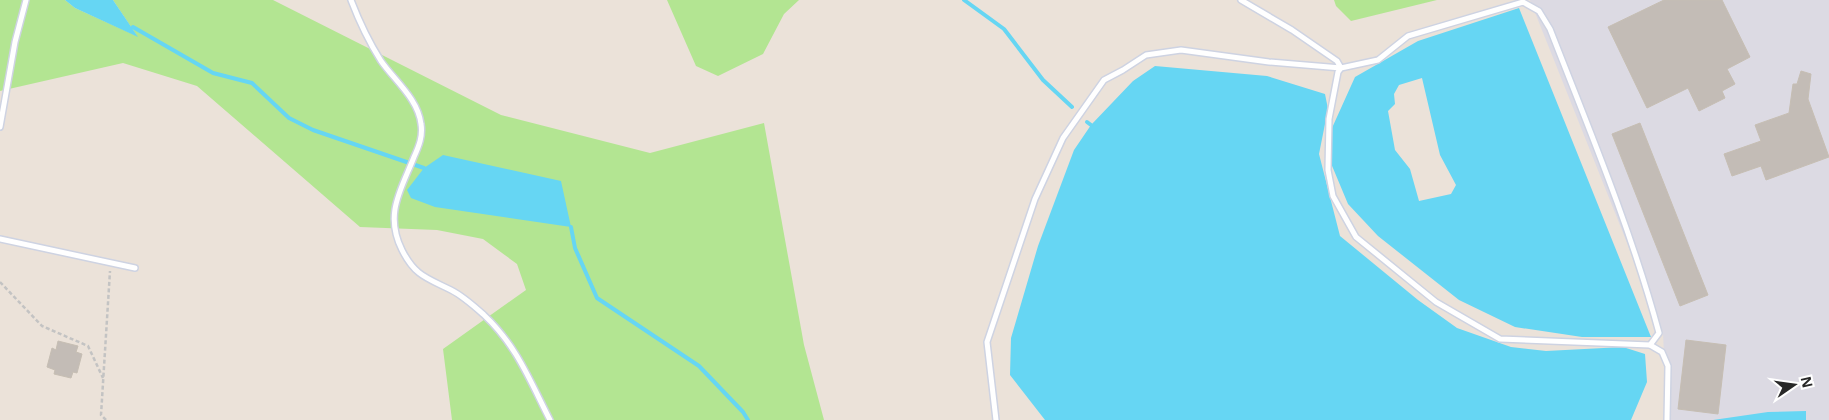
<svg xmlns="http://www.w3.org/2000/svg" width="1829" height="420" font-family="'Open Sans',sans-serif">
<rect width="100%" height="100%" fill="#ebe2d9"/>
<polygon fill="#dcdae3" points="1530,0 1829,0 1829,420 1667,420 1663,333"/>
<g fill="#b3e592">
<polygon points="0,0 65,0 75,8 137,36 113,0 273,0 501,115 650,153 764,123 804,345 824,420 452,420 443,349 526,290 517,264 483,239 437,230 360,227 197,86 123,63 0,91"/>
<polygon points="667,0 799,0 784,14 763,54 718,76 696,66"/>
<polygon points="1334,0 1437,0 1351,21 1336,6"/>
</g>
<g fill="#66d6f3" fill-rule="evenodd">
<polygon points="65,0 113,0 138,37 75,8"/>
<path d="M 1519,8 L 1651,337 L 1582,337 L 1515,327 L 1459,300 L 1378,236 L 1348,204 L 1330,161 L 1332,128 L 1355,77 L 1418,41 ZM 1422,78 L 1440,155 L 1456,185 L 1451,194 L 1419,201 L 1410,169 L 1395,150 L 1388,111 L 1395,104 L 1394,94 L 1399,85 Z"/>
<polygon points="1155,66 1267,76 1325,94 1328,109 1319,154 1340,236 1418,300 1457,328 1511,347 1546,351 1623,347 1645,354 1647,382 1631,420 1045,420 1010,375 1011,338 1038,246 1074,150 1091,125 1133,81"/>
<polygon points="443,155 561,181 571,227 435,207 411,198 407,190 424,168"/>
<polygon points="1806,411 1806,420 1713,420 1768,412"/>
</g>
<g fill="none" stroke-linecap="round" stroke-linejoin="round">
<g stroke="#66d6f3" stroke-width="4">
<polyline points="964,0 1004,29 1043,80 1072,107"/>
<polyline points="133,27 213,73 252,83 289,118 313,130 424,168"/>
<polyline points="1087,122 1091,125"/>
<polyline points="571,227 575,248 597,298 699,366 743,412 748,420"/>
</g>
</g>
<g fill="#c3bcb6" stroke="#c6beb3">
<polygon points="1664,0 1722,0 1750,57 1727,69 1735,84 1722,91 1725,98 1699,111 1688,88 1647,108 1608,27"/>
<polygon points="1801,71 1811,74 1808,99 1829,157 1766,180 1761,166 1732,176 1724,154 1761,141 1755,125 1789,113 1793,84 1797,84"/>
<polygon points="1640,123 1708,295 1680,306 1612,134"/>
<polygon points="1686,340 1726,345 1718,414 1678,409"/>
<polygon points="58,341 78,346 76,352 82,354 77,373 73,372 71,378 54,374 55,370 47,367 52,348 56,350"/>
</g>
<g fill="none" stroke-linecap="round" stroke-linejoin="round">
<defs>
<g id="service">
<path d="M 351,0 C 359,21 369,42 381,61 C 395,81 418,99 421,124 C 423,136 419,146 414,157 C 401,190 384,214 402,250 C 415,276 427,278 451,290 C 463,296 474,306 484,315 C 517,346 530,381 550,420"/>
<polyline points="1241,0 1292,30 1337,61 1341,68"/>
<polyline points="0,127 15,42 26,0"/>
<polyline points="0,239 135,268"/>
<polyline points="1650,345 1662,352 1668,366 1667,420"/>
<path d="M 996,420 L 987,342 L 1035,199 L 1063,138 L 1104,80 L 1123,70 L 1146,55 L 1181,50 L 1269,62 L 1341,68 L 1378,60 L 1408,36 L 1523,2 L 1539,11 L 1550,29 C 1589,129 1631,229 1659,333 L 1650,345 L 1500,339 L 1436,302 L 1356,237 L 1333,196 L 1328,170 L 1329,119 L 1338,72 L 1341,68"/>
</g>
</defs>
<use href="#service" stroke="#ced3e2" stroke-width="8"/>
<g stroke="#c3c3c3" stroke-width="2.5" stroke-dasharray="4 2.5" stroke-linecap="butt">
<polyline points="0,282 42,326 88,346 103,378"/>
<polyline points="106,420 101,415 110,271"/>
</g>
<use href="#service" stroke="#fff" stroke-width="5"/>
</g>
<g transform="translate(1794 385) rotate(77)" stroke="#ffffff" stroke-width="4" paint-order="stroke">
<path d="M0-4L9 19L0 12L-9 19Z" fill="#282828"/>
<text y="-8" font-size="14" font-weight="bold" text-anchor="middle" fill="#282828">N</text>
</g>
</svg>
